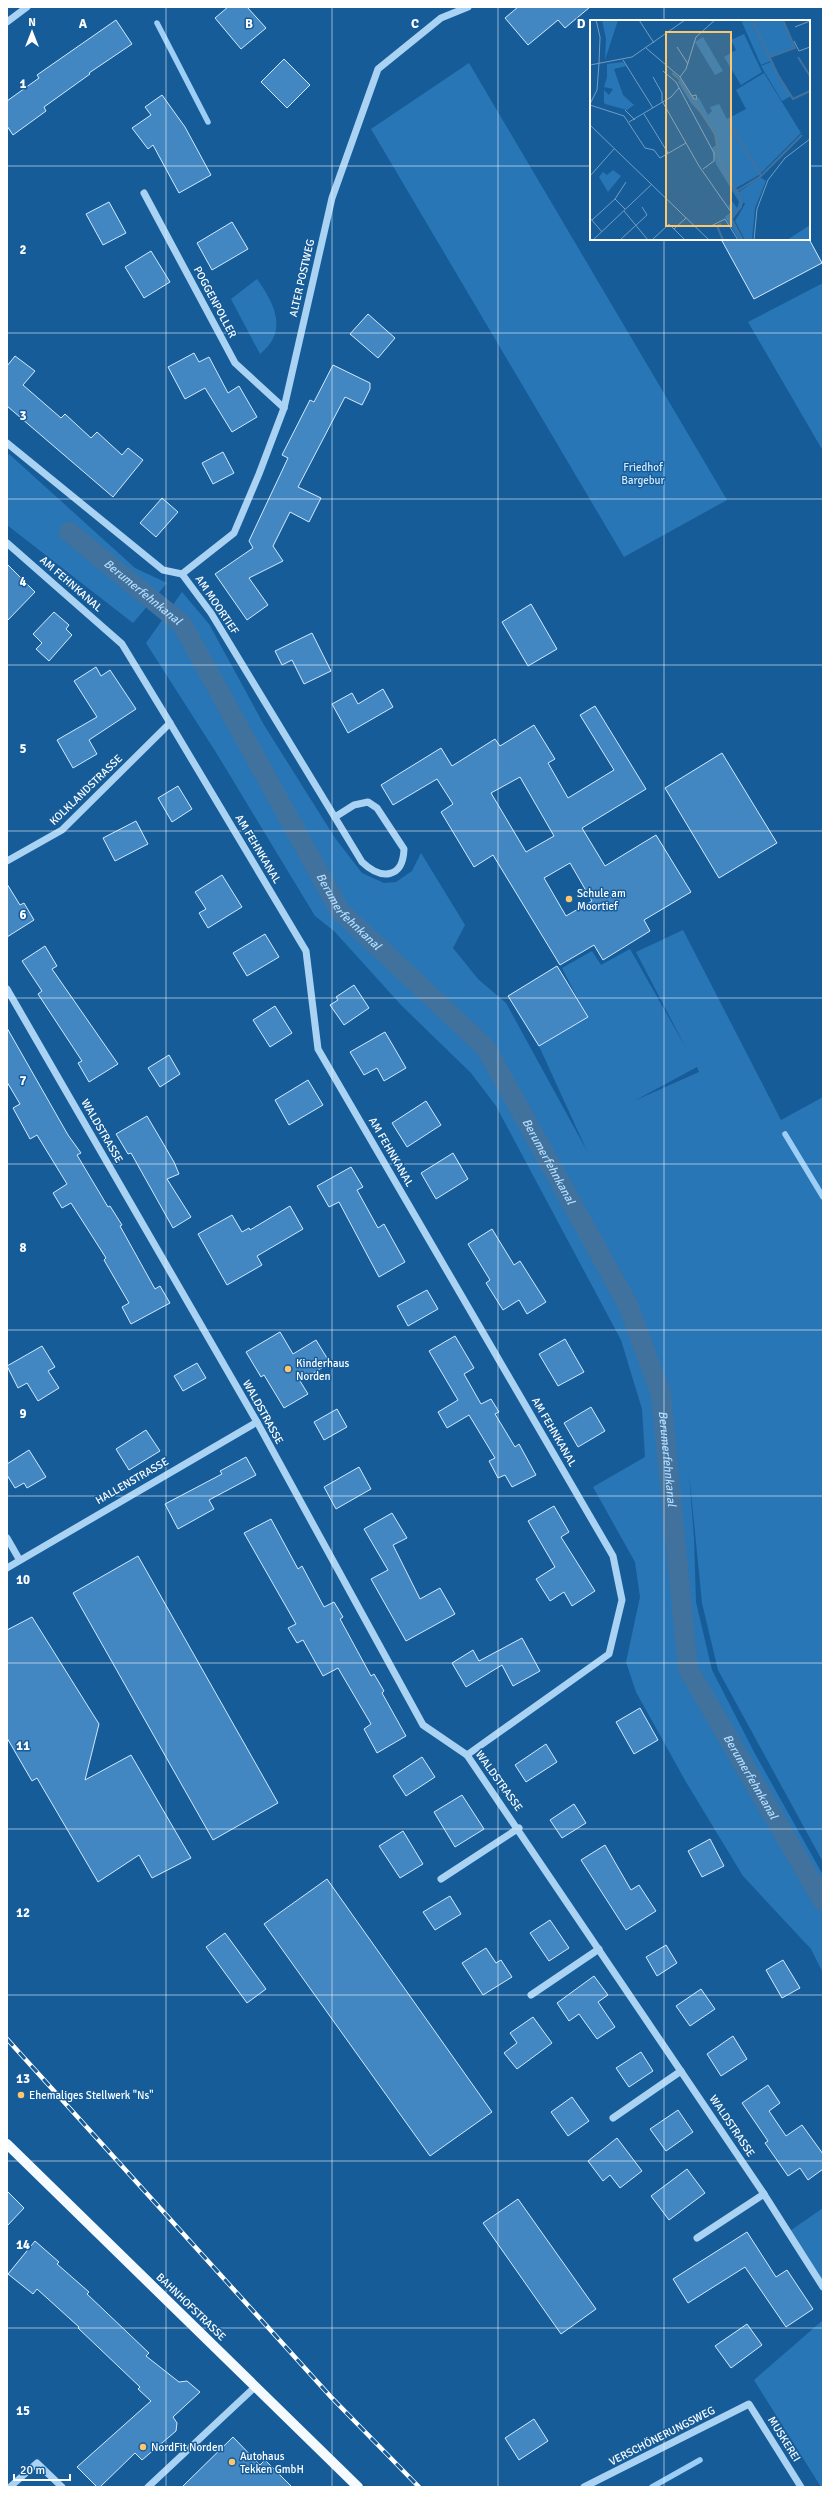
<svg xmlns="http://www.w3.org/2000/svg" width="830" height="2494" font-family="Signika,sans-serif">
<rect width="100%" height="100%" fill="#165c99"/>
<g fill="#2976b7" fill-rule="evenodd">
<polygon points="469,63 727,500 624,557 371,129"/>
<path d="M 257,279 C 274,303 289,331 260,354 L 231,299 Z"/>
<polygon points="823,283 823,451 748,322"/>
<polygon points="9,454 135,568 167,583 133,623 7,525 7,457"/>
<path d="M 182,592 L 209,624 L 264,725 L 335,838 L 362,873 L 384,883 L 396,882 L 412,871 L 421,853 L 465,925 L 453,948 L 478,979 L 506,1003 L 587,1151 L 539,1046 L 587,1017 L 562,968 L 592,951 L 601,965 L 630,949 L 686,1048 L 636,952 L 683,930 L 781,1120 L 823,1097 L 823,1862 L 718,1670 L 702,1603 L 689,1472 L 694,1539 L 696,1602 L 712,1670 L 754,1752 L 823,1875 L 823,1973 L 811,1949 L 743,1876 L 686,1782 L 636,1692 L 626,1662 L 640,1597 L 635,1562 L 593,1487 L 645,1457 L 642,1409 L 621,1340 L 496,1106 L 471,1073 L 402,1006 L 334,931 L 315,916 L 217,754 L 146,643 ZM 697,1067 L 699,1072 L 634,1101 Z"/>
<polygon points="823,2208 823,2287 787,2233"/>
<polygon points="823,2320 823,2487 821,2487 754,2380"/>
</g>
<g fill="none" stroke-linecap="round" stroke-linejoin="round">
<g stroke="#9dcef5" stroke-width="5.5">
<polyline points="157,23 208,122"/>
<polyline points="785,1134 823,1197"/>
<polyline points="652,2487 700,2460"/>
</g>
<path stroke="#41729d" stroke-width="20" id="s1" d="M 69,532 L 182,624 L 340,911 L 486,1048 L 628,1305 L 661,1394 L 688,1669 L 823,1901"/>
</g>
<g fill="#4387c2" stroke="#d2e9fc" fill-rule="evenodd">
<polygon points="228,7 247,7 266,28 241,49 215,18"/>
<polygon points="518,7 590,7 565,28 558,20 528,45 505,18"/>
<polygon points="116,20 132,44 89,73 90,74 44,107 46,111 13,135 7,126 7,101 39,78 37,75"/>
<polygon points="284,59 310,85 287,108 261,82"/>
<polygon points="162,95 185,127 211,175 179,193 153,145 148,149 132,128 151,115 145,107"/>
<polygon points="109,202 126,233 103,245 86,214"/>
<polygon points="232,222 248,249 212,270 197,243"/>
<polygon points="721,239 809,239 822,263 754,299"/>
<polygon points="151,251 170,282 144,298 125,267"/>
<polygon points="368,314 395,338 378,358 350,334"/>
<polygon points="194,353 199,362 209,357 228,393 239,386 257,417 232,432 205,388 185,399 168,367"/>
<polygon points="15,356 35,371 23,385 61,418 65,414 91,438 97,432 122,455 128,448 143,460 113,497 7,406 7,366"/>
<polygon points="333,365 370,383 370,389 362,405 345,397 298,487 321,498 309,522 290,512 273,546 283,561 249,578 268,605 247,620 215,574 253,548 249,541 288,458 282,455 310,400 314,402"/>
<polygon points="223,452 234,473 213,484 202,463"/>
<polygon points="162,498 178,512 156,537 140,523"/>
<polygon points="7,564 35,592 7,621"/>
<polygon points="531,604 557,649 528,666 502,622"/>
<polygon points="54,612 69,625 66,629 72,635 49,661 36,649 42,643 33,634"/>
<polygon points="312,633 331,671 304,684 292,660 282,665 275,651"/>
<polygon points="96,667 101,676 110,670 136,709 89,740 97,754 73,768 57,740 97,717 74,681"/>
<polygon points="383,689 393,707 348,733 332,704 352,693 358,704"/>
<path d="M 595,706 L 646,789 L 582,828 L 605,866 L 656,835 L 691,892 L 644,920 L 650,931 L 603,960 L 594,945 L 560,965 L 493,855 L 474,867 L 441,812 L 453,804 L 437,779 L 393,805 L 381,785 L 441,748 L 452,766 L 495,739 L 500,746 L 534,725 L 555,759 L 548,763 L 568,798 L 614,770 L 580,715 ZM 520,777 L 554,836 L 526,852 L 491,793 ZM 570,863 L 592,901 L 566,916 L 544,878 Z"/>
<polygon points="722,753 777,843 719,878 665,788"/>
<polygon points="178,786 192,809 172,822 158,798"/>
<polygon points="136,821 148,844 115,861 103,838"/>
<polygon points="222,875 242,907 208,928 199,913 206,909 195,892"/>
<polygon points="7,884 20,905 24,903 34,920 7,937"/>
<polygon points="265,934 279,957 247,976 233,953"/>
<polygon points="45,946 57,966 52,969 118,1064 89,1082 78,1063 82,1061 38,994 42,991 22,961"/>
<polygon points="557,966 588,1017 539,1046 508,996"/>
<polygon points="354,985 369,1008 344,1025 330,1005 338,1000 336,997"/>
<polygon points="275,1006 292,1033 270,1047 253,1020"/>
<polygon points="7,1028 68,1135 81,1153 77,1155 108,1207 110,1206 122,1225 120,1226 155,1289 160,1286 170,1303 131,1324 122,1307 129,1303 104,1260 106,1258 71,1203 62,1208 53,1193 67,1184 37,1135 30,1139 13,1108 20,1104 7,1082"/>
<polygon points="385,1032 406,1068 384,1081 377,1068 364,1075 350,1052"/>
<polygon points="169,1055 180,1074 160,1087 148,1068"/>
<polygon points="308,1080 323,1105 289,1125 275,1100"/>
<polygon points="426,1101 441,1125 407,1147 392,1123"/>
<polygon points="147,1116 174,1162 179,1174 167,1179 191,1217 173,1228 131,1153 128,1154 116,1134"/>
<polygon points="453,1153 468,1179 436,1199 421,1173"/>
<polygon points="351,1167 363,1187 357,1190 378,1228 384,1224 405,1262 379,1277 339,1202 329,1207 317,1186"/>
<polygon points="290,1206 303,1229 257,1256 262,1265 227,1285 198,1234 232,1215 242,1232 249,1228 250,1230"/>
<polygon points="492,1229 514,1265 520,1261 546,1302 527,1314 519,1300 503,1310 486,1283 490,1280 468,1244"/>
<polygon points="427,1290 438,1309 408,1326 397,1306"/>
<polygon points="280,1332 293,1354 316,1340 330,1363 300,1381 308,1394 284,1408 264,1375 261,1377 246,1352"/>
<polygon points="455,1336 474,1368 464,1374 481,1404 491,1399 499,1412 495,1414 515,1447 519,1444 536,1475 512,1487 505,1475 498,1478 489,1461 495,1458 469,1415 447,1428 438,1412 458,1400 429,1351"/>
<polygon points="565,1339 584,1372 558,1386 539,1354"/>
<polygon points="42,1346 55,1367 48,1371 59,1388 38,1401 27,1383 18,1388 7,1366"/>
<polygon points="197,1363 206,1378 183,1391 174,1376"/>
<polygon points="591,1407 605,1431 578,1447 564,1423"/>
<polygon points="337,1409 347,1427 324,1440 314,1422"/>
<polygon points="146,1430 160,1451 129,1470 116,1449"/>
<polygon points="29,1450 46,1477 27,1488 24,1483 15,1488 7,1475 7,1464"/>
<polygon points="246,1457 256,1475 209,1500 214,1509 178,1529 165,1504 222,1474 220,1471"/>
<polygon points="359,1467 371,1489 336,1509 324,1487"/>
<polygon points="554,1506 569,1532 561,1537 595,1591 572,1606 564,1592 550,1601 536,1579 555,1567 528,1521"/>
<polygon points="392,1513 407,1538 393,1545 420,1599 440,1588 455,1614 406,1641 371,1579 388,1570 364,1529"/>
<polygon points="271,1519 298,1569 302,1566 324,1607 334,1602 343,1617 340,1619 371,1676 374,1674 384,1691 382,1693 406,1736 377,1753 364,1729 371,1724 338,1668 323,1676 303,1640 297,1643 288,1628 296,1624 244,1533"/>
<polygon points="138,1556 278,1803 213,1840 73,1593"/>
<polygon points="32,1617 99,1724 85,1780 131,1755 191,1858 152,1878 139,1855 98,1882 37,1778 32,1781 7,1738 7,1630"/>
<polygon points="522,1638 540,1671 513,1686 502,1665 466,1687 452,1663 473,1650 479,1661"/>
<polygon points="640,1708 658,1740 634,1754 616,1722"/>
<polygon points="546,1744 557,1762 526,1782 515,1765"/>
<polygon points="422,1757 435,1777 406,1796 393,1776"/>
<polygon points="462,1795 484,1829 455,1847 434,1812"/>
<polygon points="574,1804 586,1823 562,1838 550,1820"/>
<polygon points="403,1831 423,1864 400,1878 379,1846"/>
<polygon points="710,1839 724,1866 702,1877 688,1851"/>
<polygon points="605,1845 631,1890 639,1885 656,1911 626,1930 581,1860"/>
<polygon points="327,1879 492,2112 430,2156 264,1924"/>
<polygon points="450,1896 461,1914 435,1930 423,1912"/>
<polygon points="550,1920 569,1948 549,1961 530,1933"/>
<polygon points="225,1933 266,1989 247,2003 206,1947"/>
<polygon points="666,1945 677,1963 657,1976 646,1957"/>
<polygon points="486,1948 496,1963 501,1960 512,1977 483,1995 462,1963"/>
<polygon points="783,1960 800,1988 782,1998 766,1970"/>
<polygon points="594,1976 608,1995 598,2002 615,2027 597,2039 579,2014 569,2021 557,2003"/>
<polygon points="701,1989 715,2009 690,2026 676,2006"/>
<polygon points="533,2017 552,2043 517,2069 504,2053 517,2043 510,2033"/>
<polygon points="733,2036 747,2059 721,2076 707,2054"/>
<polygon points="641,2052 653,2071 629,2087 616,2068"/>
<polygon points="768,2085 780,2103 769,2111 786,2136 802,2125 823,2154 823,2169 808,2180 800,2168 788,2176 765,2143 768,2141 742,2103"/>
<polygon points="572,2097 589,2121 568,2136 551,2112"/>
<polygon points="678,2110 693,2132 666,2151 650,2129"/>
<polygon points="617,2138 642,2171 620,2188 610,2175 603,2181 588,2161"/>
<polygon points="687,2169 705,2193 669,2220 651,2196"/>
<polygon points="7,2191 24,2208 7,2226"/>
<polygon points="518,2199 596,2309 561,2334 483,2223"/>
<polygon points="747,2232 776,2277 787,2270 813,2309 786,2327 745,2267 688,2303 673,2279"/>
<polygon points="35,2241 59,2262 57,2264 89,2292 87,2294 149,2353 146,2356 179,2382 187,2381 200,2392 173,2417 177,2423 176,2431 142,2460 135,2453 100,2487 97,2487 77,2467 151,2401 138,2389 140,2387 78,2328 79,2327 37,2289 33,2294 8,2274"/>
<polygon points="747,2324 762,2345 731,2368 715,2346"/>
<polygon points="534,2419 548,2441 519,2460 505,2438"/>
<polygon points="233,2437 260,2465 265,2460 292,2487 182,2487"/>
</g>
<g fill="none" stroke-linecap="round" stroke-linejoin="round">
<g stroke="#aad2f2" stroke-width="7">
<polyline points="7,22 27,7"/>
<polyline points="144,193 235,363 284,408"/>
<path d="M 7,443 L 163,570 L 182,574 L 211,613 L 362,862 C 381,880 403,879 404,849 L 377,808 L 368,802 L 354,805 L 335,817"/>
<polyline points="7,543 122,644 170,723 306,951 318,1049 613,1556 622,1600 609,1654 467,1755"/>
<polyline points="182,574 234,533 259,474 284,408 332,198 378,69 441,18 468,7"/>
<polyline points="7,861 62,830 170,723"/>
<polyline points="7,989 257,1422 423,1725 467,1755 764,2194 823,2287"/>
<polyline points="7,1538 19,1559"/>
<polyline points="7,1568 257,1422"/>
<polyline points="441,1879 519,1828"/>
<polyline points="531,1995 599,1949"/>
<polyline points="613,2118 681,2071"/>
<polyline points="697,2238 764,2194"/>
<polyline points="10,2487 37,2463 62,2487"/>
<polyline points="148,2487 256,2386"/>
<polyline points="584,2487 749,2404 801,2487"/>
</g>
<polyline stroke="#f5faff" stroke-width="10" points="7,2144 358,2487"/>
<defs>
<polyline id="rail" points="7,2039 331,2397 419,2487"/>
</defs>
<use href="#rail" stroke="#fff" stroke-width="4.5"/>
<use href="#rail" stroke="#165c99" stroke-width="3" stroke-dasharray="9" stroke-linecap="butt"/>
</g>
<path fill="none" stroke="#fff" stroke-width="1" stroke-opacity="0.55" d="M 166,7 L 166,2487M 332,7 L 332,2487M 498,7 L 498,2487M 664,7 L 664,21M 7,166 L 591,166M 809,166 L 823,166M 664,239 L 664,2487M 7,333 L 823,333M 7,499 L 823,499M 7,665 L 823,665M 7,831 L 823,831M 7,998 L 823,998M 7,1164 L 823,1164M 7,1330 L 823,1330M 7,1496 L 823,1496M 7,1663 L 823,1663M 7,1829 L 823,1829M 7,1995 L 823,1995M 7,2161 L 823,2161M 7,2328 L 823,2328"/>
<g fill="#ffc66b" stroke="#165c99" stroke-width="1.5">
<circle cx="569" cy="899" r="4"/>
<circle cx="288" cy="1369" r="4"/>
<circle cx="21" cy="2095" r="4"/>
<circle cx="143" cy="2447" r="4"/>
<circle cx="232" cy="2462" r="4"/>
</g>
<g text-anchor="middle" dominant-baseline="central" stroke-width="3" stroke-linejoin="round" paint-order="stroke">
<g font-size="11" fill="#fff" stroke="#165c99">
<text transform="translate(302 278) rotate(-77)">ALTER POSTWEG</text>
<text transform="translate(215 302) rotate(62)">POGGENPOLLER</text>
<text transform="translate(71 584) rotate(41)">AM FEHNKANAL</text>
<text transform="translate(217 605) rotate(56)">AM MOORTIEF</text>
<text transform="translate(86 790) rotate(-44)">KOLKLANDSTRASSE</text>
<text transform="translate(258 849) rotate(59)">AM FEHNKANAL</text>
<text transform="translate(102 1131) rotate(60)">WALDSTRASSE</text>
<text transform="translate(391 1152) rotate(60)">AM FEHNKANAL</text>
<text transform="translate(263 1412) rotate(61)">WALDSTRASSE</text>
<text transform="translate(554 1432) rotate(60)">AM FEHNKANAL</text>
<text transform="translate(132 1481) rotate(-30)">HALLENSTRASSE</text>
<text transform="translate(499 1781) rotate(54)">WALDSTRASSE</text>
<text transform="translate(732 2126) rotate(56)">WALDSTRASSE</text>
<text transform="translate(191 2307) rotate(44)">BAHNHOFSTRASSE</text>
<text transform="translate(662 2436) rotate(-27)">VERSCHÖNERUNGSWEG</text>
<text transform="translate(784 2439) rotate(58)">MUSKEREI</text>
</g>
<g font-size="11" fill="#d2e9fc" stroke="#165c99">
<text x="643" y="467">Friedhof<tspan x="643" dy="13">Bargebur</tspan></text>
</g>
<g font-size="11" fill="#fff" stroke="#165c99" text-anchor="start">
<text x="577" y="893">Schule am<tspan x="577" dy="13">Moortief</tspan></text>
<text x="296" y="1363">Kinderhaus<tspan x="296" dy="13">Norden</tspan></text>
<text x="29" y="2095">Ehemaliges Stellwerk "Ns"</text>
<text x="151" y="2447">NordFit Norden</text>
<text x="240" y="2456">Autohaus<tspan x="240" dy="13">Tekken GmbH</tspan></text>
</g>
<g font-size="12" font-style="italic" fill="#b7dbf9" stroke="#165c99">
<text stroke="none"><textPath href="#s1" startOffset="95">Berumerfehnkanal</textPath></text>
<text stroke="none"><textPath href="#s1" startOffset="479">Berumerfehnkanal</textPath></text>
<text stroke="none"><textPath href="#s1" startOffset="803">Berumerfehnkanal</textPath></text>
<text stroke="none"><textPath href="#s1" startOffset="1127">Berumerfehnkanal</textPath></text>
<text stroke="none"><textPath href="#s1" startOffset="1463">Berumerfehnkanal</textPath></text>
</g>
</g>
<g transform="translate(590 20)">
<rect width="220" height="220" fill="#165c99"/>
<path d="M 12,0 L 28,0 L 15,40 L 16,19 ZM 151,0 L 192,0 L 205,27 L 180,37 L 181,41 L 171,45 ZM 154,14 L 172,52 L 151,65 L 134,37 L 146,30 L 141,20 ZM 113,17 L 133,51 L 125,55 L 105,22 ZM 33,42 L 36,46 L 24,49 L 33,75 L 44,85 L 37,90 L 15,84 L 14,82 L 14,70 L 19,75 L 23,69 L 14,67 L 17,57 L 17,44 ZM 181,42 L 201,76 L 192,81 L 171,46 ZM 174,53 L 211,113 L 169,155 L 146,168 L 149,172 L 170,157 L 176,161 L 165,188 L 162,220 L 155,220 L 145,201 L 151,191 L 155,184 L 154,182 L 143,199 L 153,220 L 149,220 L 135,197 L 141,192 L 138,186 L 143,182 L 147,188 L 149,182 L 126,144 L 122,128 L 126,125 L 125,116 L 115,98 L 101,83 L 88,62 L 90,58 L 104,80 L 109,78 L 118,95 L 122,91 L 120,87 L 129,84 L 137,99 L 156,89 L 146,70 ZM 23,150 L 31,156 L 18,172 L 9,157 L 13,152 L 17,155 ZM 220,205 L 220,220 L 197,220 Z" fill="#2976b7"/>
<path fill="none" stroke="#41729d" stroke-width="2" d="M 162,0 L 188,55 L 203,79 L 220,71M 180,37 L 205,28 L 193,0M 208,37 L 220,56M 82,53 L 90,60 L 125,114 L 130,142 L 151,179 L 151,187 L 141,199 L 153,220M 137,100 L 171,156M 147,171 L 171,156 L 212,115M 131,204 L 127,206 L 133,220"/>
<path fill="none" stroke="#739dc2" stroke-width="1" d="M 49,0 L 64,23M 205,7 L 220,1M 204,21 L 209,31 L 220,27M 87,27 L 98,44M 56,28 L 90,57 L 104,79 L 107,79 L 106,75 L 102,76M 33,40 L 63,88M 0,45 L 42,37 L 95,0M 73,51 L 86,62 L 124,133 L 124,141 L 113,149M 63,57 L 72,73 L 72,81 L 109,146 L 141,192M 90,57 L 96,49 L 106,17 L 125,0M 0,84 L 7,70 L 9,43 L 10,17 L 6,0M 0,85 L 34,96 L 55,128 L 64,130 L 70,138 L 96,123M 35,90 L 45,100M 54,94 L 78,133M 39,102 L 81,77 L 89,68M 0,105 L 119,220M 0,156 L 24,129M 25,179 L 35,189M 34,191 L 58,220M 0,198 L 12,212M 2,200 L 25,179 L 36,162M 121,206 L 135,199 L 148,220M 84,209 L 96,198M 3,220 L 62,164M 30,220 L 57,195 L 52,187M 62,220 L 79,204 L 95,220M 164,220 L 167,189 L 178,160 L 195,138 L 220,119"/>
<path fill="#ffc66b" fill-opacity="0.15" stroke="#ffc66b" stroke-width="2" d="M 76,12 L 141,12 L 141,206 L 76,206 Z"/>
<rect width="220" height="220" fill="none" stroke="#fff" stroke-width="2"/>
</g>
<g font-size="13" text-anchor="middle" font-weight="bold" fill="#fff" stroke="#165c99" stroke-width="3" stroke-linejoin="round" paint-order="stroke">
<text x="83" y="28">A</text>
<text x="249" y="28">B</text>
<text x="415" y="28">C</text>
<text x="581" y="28">D</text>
<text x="23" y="88">1</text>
<text x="23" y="254">2</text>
<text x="23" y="420">3</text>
<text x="23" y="586">4</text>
<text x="23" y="753">5</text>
<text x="23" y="919">6</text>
<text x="23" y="1085">7</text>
<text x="23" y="1252">8</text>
<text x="23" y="1418">9</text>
<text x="23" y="1584">10</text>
<text x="23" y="1750">11</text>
<text x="23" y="1917">12</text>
<text x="23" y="2083">13</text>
<text x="23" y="2249">14</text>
<text x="23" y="2415">15</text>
</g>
<rect width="830" height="2494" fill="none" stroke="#ffffff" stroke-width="16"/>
<g transform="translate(32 32)" stroke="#165c99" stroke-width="3" paint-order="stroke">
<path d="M0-3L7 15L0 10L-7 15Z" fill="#ffffff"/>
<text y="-6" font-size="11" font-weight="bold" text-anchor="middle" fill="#ffffff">N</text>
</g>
<path d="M14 2474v6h56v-6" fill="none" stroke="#ffffff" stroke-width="2"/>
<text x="20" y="2474" font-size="12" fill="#ffffff" stroke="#165c99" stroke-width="3" paint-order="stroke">20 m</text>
</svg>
